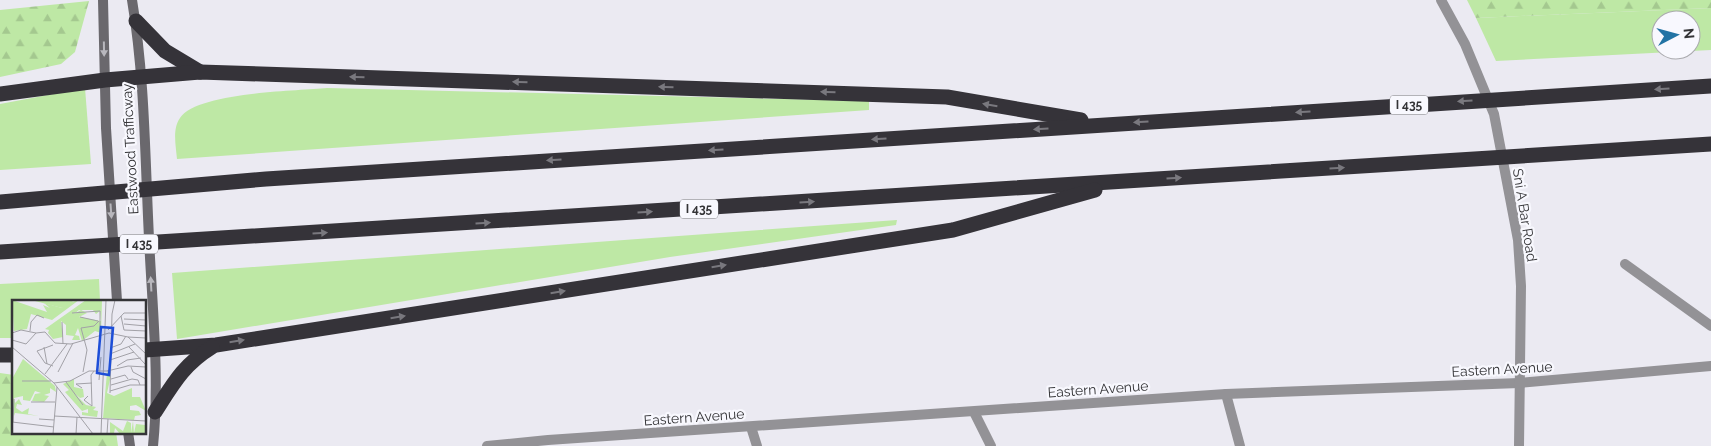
<svg xmlns="http://www.w3.org/2000/svg" width="1711" height="446" font-family="Raleway,sans-serif">
<defs>
<pattern id="forest-firs" width="22" height="20" patternUnits="userSpaceOnUse" patternTransform="scale(1.25)"><rect width="22" height="20" fill="#bee8a5"/><path d="M5 1l3.5 6h-7zM16 11l3.5 6h-7z" fill="#a4c88f"/></pattern>
</defs>
<rect width="100%" height="100%" fill="#ebeaf2"/>
<g fill="#bee8a5" fill-rule="evenodd">
<path d="M 1711,8 L 1711,50 L 1496,61 L 1476,18 ZM 1661,20 L 1691,20 L 1691,50 L 1661,50 Z"/>
<polygon points="85,88 91,164 0,170 0,104"/>
<path d="M 327,88 L 869,101 L 869,110 L 177,159 C 176,147 172,129 180,118 C 197,92 296,91 327,88 Z"/>
<polygon points="897,220 896,225 670,257 177,339 172,273"/>
<polygon points="99,279 100,301 14,301 14,338 0,338 0,284"/>
</g>
<g fill="url(#forest-firs)">
<polygon points="1467,0 1711,0 1711,8 1476,18"/>
<polygon points="89,1 75,52 61,64 0,77 0,10"/>
<polygon points="0,373 14,375 14,432 116,432 118,446 0,446"/>
</g>
<g fill="none" stroke-linecap="round" stroke-linejoin="round">
<g stroke="#939296" stroke-width="10">
<polyline points="1625,264 1711,326"/>
<polyline points="1226,394 1240,446"/>
<polyline points="974,412 991,446"/>
<polyline points="751,427 757,446"/>
<polyline points="487,446 548,440 1226,394 1519,383"/>
</g>
<g stroke="#939296" stroke-width="10">
<polyline points="1441,0 1465,44 1494,114 1518,240 1521,286 1519,446"/>
<polyline points="1519,383 1711,366"/>
</g>
<g stroke="#6a686d" stroke-width="10">
<polyline points="103,0 106,128 117,301"/>
<path d="M 132,0 C 145,78 145,159 149,238 C 152,306 160,378 153,446"/>
<polyline points="128,432 130,446"/>
</g>
<g stroke="#353339" stroke-width="15">
<polyline points="136,21 165,51 200,72"/>
<polyline points="0,94 105,80 200,72 947,97 1081,120"/>
<polyline points="0,202 266,179 1711,86"/>
<polyline points="0,252 1711,144"/>
<polyline points="145,350 216,345 953,230 1095,190"/>
<polyline points="0,355 14,355"/>
<path d="M 155,412 C 173,384 183,365 212,347"/>
</g>
</g>
<defs><path id="oneway-solid" d="M-6-.8H1V-3.2L6.5 0L1 3.2V.8H-6Z" transform="scale(1.25)"/></defs>
<g fill="#b8b7bd">
<use href="#oneway-solid" transform="translate(104 49) rotate(89)"/>
<use href="#oneway-solid" transform="translate(111 211) rotate(86)"/>
<use href="#oneway-solid" transform="translate(151 284) rotate(-93)"/>
</g>
<g fill="#79787e">
<use href="#oneway-solid" transform="translate(357 77) rotate(-178)"/>
<use href="#oneway-solid" transform="translate(520 82) rotate(-178)"/>
<use href="#oneway-solid" transform="translate(666 87) rotate(-178)"/>
<use href="#oneway-solid" transform="translate(1662 89) rotate(176)"/>
<use href="#oneway-solid" transform="translate(828 92) rotate(-178)"/>
<use href="#oneway-solid" transform="translate(1465 101) rotate(176)"/>
<use href="#oneway-solid" transform="translate(990 105) rotate(-170)"/>
<use href="#oneway-solid" transform="translate(1303 112) rotate(176)"/>
<use href="#oneway-solid" transform="translate(1141 122) rotate(176)"/>
<use href="#oneway-solid" transform="translate(1041 129) rotate(176)"/>
<use href="#oneway-solid" transform="translate(879 139) rotate(176)"/>
<use href="#oneway-solid" transform="translate(716 150) rotate(176)"/>
<use href="#oneway-solid" transform="translate(554 160) rotate(176)"/>
<use href="#oneway-solid" transform="translate(1337 168) rotate(-4)"/>
<use href="#oneway-solid" transform="translate(1174 178) rotate(-4)"/>
<use href="#oneway-solid" transform="translate(807 202) rotate(-4)"/>
<use href="#oneway-solid" transform="translate(645 212) rotate(-4)"/>
<use href="#oneway-solid" transform="translate(483 223) rotate(-4)"/>
<use href="#oneway-solid" transform="translate(320 233) rotate(-4)"/>
<use href="#oneway-solid" transform="translate(719 266) rotate(-9)"/>
<use href="#oneway-solid" transform="translate(558 292) rotate(-9)"/>
<use href="#oneway-solid" transform="translate(398 317) rotate(-9)"/>
<use href="#oneway-solid" transform="translate(237 341) rotate(-9)"/>
</g>
<g text-anchor="middle" dominant-baseline="central" stroke-width="4.5" stroke-linejoin="round" paint-order="stroke">
<g fill="#f8f8fe" stroke="#6f6f73" stroke-width="1">
<rect x="1390" y="95.5" width="38" height="19" rx="4"/>
<rect x="680" y="199.5" width="38" height="19" rx="4"/>
<rect x="120" y="234.5" width="38" height="19" rx="4"/>
</g>
<g font-size="12" font-weight="bold" fill="#343437">
<text x="1409" y="105">I 435</text>
<text x="699" y="209">I 435</text>
<text x="139" y="244">I 435</text>
</g>
<g font-size="14" fill="#343437" stroke="#f8f8fe">
<text transform="translate(130 149) rotate(-93)">Eastwood Trafficway</text>
<text transform="translate(1525 215) rotate(81)">Sni A Bar Road</text>
<text transform="translate(1502 369) rotate(-3)">Eastern Avenue</text>
<text transform="translate(1098 389) rotate(-4)">Eastern Avenue</text>
<text transform="translate(694 417) rotate(-4)">Eastern Avenue</text>
</g>
</g>
<g transform="translate(12 300)">
<rect width="134" height="134" fill="#ebeaf2"/>
<path d="M 63,0 L 50,8 L 23,1 L 23,0 Z" fill="#bee8a5"/>
<path d="M 0,0 L 35,12 L 31,5 L 38,8 L 32,3 L 50,8 L 52,4 L 67,0 L 40,20 L 19,14 L 15,29 L 2,31 ZM 74,0 L 90,0 L 89,33 L 83,31 L 70,41 L 66,28 L 63,35 L 67,36 L 68,40 L 60,40 L 62,36 L 54,35 L 54,25 L 49,21 L 51,37 L 41,39 L 36,33 L 37,30 L 33,29 ZM 67,10 L 81,10 L 84,14 L 88,11 L 89,21 L 67,17 L 75,13 L 69,10 L 62,14 ZM 11,59 L 43,86 L 44,92 L 38,88 L 38,93 L 32,95 L 37,96 L 32,102 L 20,101 L 23,94 L 29,93 L 23,91 L 18,101 L 11,100 L 11,96 L 2,98 L 3,103 L 7,99 L 10,105 L 5,104 L 4,108 L 10,112 L 17,108 L 16,114 L 27,116 L 3,113 L 2,116 L 0,111 L 0,79 ZM 95,72 L 99,75 L 95,93 L 102,96 L 120,88 L 120,97 L 128,97 L 134,111 L 124,105 L 118,106 L 118,110 L 127,111 L 129,115 L 123,116 L 122,120 L 91,118 ZM 62,79 L 62,87 L 71,89 L 72,97 L 68,98 L 62,93 L 74,105 L 84,107 L 81,110 L 86,111 L 85,117 L 70,115 L 70,112 L 76,113 L 76,109 L 70,111 L 53,92 L 57,90 L 51,84 ZM 115,121 L 119,123 L 119,133 L 121,121 L 122,133 L 124,124 L 133,125 L 134,134 L 108,134 L 103,128 L 102,133 L 98,133 L 98,122 L 111,131 Z" fill="#bee8a5" fill-rule="evenodd"/>
<path fill="none" stroke="#a2a1a7" stroke-width="1" d="M 60,13 L 88,11 L 88,34M 109,16 L 112,30 L 134,31M 68,17 L 86,21M 112,19 L 134,20M 50,22 L 51,44M 112,24 L 134,26M 96,30 L 112,13 L 134,13M 18,31 L 19,22 L 25,15 L 32,18M 0,33 L 9,30 L 24,33M 116,37 L 134,38M 0,40 L 14,44 L 24,33 L 33,32 L 43,43 L 59,44 L 97,33 L 116,37 L 134,54M 41,45 L 25,51 L 33,63 L 41,66M 0,47 L 42,83 L 81,134M 32,47 L 35,64M 117,47 L 134,65M 98,48 L 109,44 L 114,36M 98,54 L 123,44M 98,60 L 122,52M 105,66 L 115,60 L 129,58M 119,67 L 121,72 L 134,79M 95,71 L 116,66 L 134,67M 46,72 L 61,43M 71,72 L 75,50 L 69,28 L 82,26 L 87,21M 33,74 L 55,44M 99,79 L 113,75 L 116,79M 87,80 L 89,57M 10,81 L 39,81M 54,82 L 71,105M 42,83 L 58,81 L 77,71 L 98,71M 99,85 L 120,79 L 126,80 L 128,85M 70,88 L 64,84 L 80,83M 98,91 L 118,85 L 134,85M 98,93 L 100,14 L 103,0M 76,96 L 72,100 L 80,106 L 79,75 L 82,71M 19,102 L 43,102M 42,116 L 134,121M 27,119 L 42,120M 0,122 L 42,127M 1,122 L 2,99M 41,134 L 45,87M 64,134 L 65,117M 89,134 L 94,0M 95,134 L 96,119"/>
<path fill="#1d4ed8" fill-opacity="0.15" stroke="#1d4ed8" stroke-width="2.5" d="M 89,27 L 101,28 L 97,75 L 85,73 Z"/>
<rect width="134" height="134" fill="none" stroke="#343437" stroke-width="2.5"/>
</g>
<g transform="translate(1676 35) rotate(84)"><circle r="24" fill="#f8f8fe" stroke="#aaaaae"/>
<path d="M0-4L9 19L0 12L-9 19Z" fill="#2273a4"/>
<text y="-8" font-size="14" font-weight="bold" text-anchor="middle" fill="#343437">N</text>
</g>
</svg>
